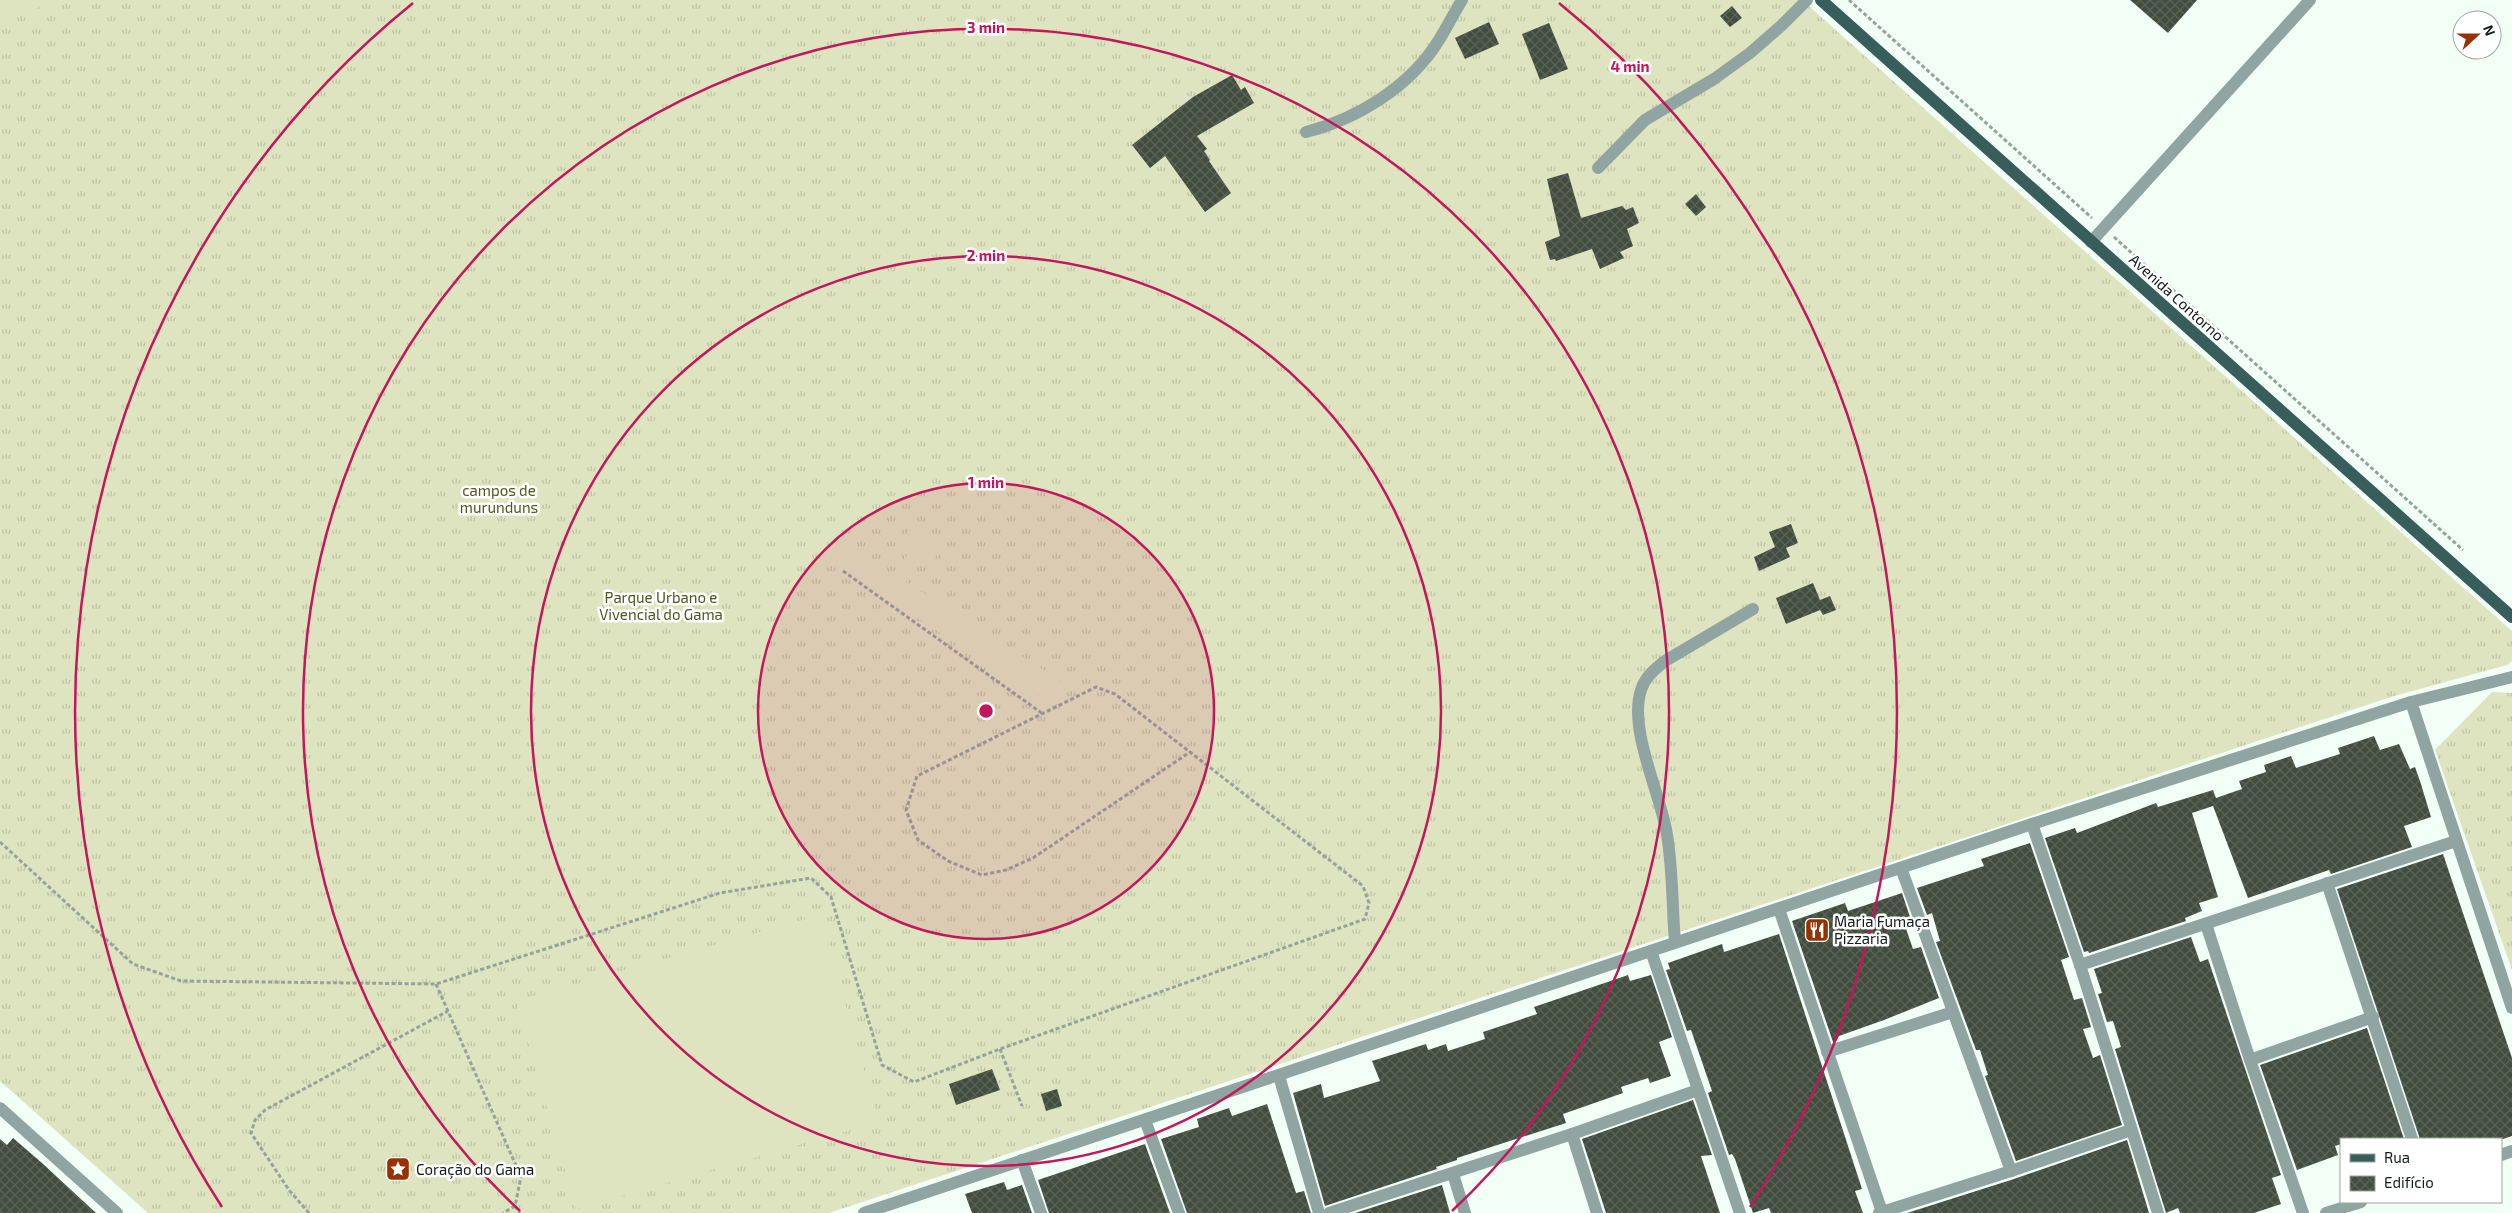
<svg xmlns="http://www.w3.org/2000/svg" width="2512" height="1213" font-family="'Exo 2',sans-serif">
<defs>
<pattern id="grass-tufts" width="24" height="20" patternUnits="userSpaceOnUse" patternTransform="scale(1.25)"><rect width="24" height="20" fill="#dee4c0"/><path d="M3 7l-1-3M5 7V3M7 7l1-3M15 17l-1-3M17 17v-4M19 17l1-3" fill="none" stroke="#bdc3a4"/></pattern>
<pattern id="building-cross-hatch" width="8" height="8" patternUnits="userSpaceOnUse" patternTransform="scale(1.25)"><rect width="8" height="8" fill="#424d3f"/><path d="M0 0l8 8M0 8l8-8" fill="none" stroke="#5a6357"/></pattern>
</defs>
<rect width="100%" height="100%" fill="#f1fff7"/>
<g fill="url(#grass-tufts)">
<polygon points="0,0 1802,0 2512,631 2512,661 2507,665 2391,697 829,1213 148,1213 0,1081"/>
<polygon points="2492,692 2512,693 2512,970 2435,750"/>
</g>
<g fill="#dee4c0">
<polygon points="0,0 63,0 0,20"/>
<polygon points="909,530 940,550 929,568 919,562 906,582 1067,685 1053,705 822,557 835,538 893,576 907,555 897,548"/>
<polygon points="820,915 879,1122 576,1209 516,1001"/>
</g>
<g fill="url(#building-cross-hatch)">
<polygon points="2130,0 2197,0 2168,33"/>
<polygon points="1732,6 1742,18 1730,27 1720,16"/>
<polygon points="1489,22 1499,44 1465,59 1455,38"/>
<polygon points="1549,23 1568,69 1540,80 1522,34"/>
<polygon points="1232,75 1241,90 1245,87 1254,103 1197,136 1207,149 1204,151 1210,160 1209,161 1231,193 1205,212 1165,156 1150,168 1132,145 1193,97"/>
<polygon points="1568,173 1581,218 1622,206 1626,210 1633,207 1639,223 1627,229 1633,246 1620,252 1624,258 1600,269 1592,249 1556,261 1555,259 1550,260 1545,242 1560,236 1547,179"/>
<polygon points="1696,194 1706,207 1696,216 1685,204"/>
<polygon points="1791,524 1798,543 1786,548 1790,557 1759,571 1754,557 1775,547 1769,532"/>
<polygon points="1813,583 1820,600 1830,596 1836,610 1823,615 1820,610 1786,624 1776,598"/>
<polygon points="2374,736 2380,750 2399,744 2410,769 2415,767 2420,781 2431,817 2404,826 2412,847 2331,874 2329,870 2248,898 2213,806 2192,813 2218,897 2199,903 2202,911 2185,918 2186,921 2089,953 2088,951 2084,952 2045,838 2075,828 2077,833 2156,803 2158,807 2213,790 2216,798 2242,789 2239,781 2266,772 2264,765 2291,756 2296,768 2340,754 2338,748"/>
<polygon points="2030,843 2069,957 2061,960 2074,1000 2082,998 2091,1027 2083,1029 2093,1058 2100,1055 2122,1125 2016,1161 1985,1076 1988,1075 1980,1050 1976,1050 1936,942 1940,941 1932,913 1927,915 1917,888 1984,866 1981,859"/>
<polygon points="2443,854 2512,1058 2512,1136 2503,1139 2420,1139 2337,889"/>
<polygon points="1902,893 1911,920 1904,923 1913,949 1921,947 1939,998 1884,1020 1839,1036 1837,1040 1833,1042 1792,921 1845,903 1848,911"/>
<polygon points="1779,934 1862,1189 1855,1191 1863,1213 1771,1213 1769,1208 1753,1213 1735,1159 1732,1154 1729,1155 1708,1093 1712,1091 1691,1030 1687,1031 1666,970 1670,969 1668,963 1722,944 1724,952"/>
<polygon points="2191,937 2200,962 2208,959 2281,1175 2272,1178 2281,1204 2254,1213 2180,1213 2178,1208 2166,1213 2115,1049 2121,1047 2113,1021 2107,1022 2098,994 2102,993 2094,969"/>
<polygon points="1628,975 1630,981 1651,975 1672,1037 1659,1042 1671,1076 1650,1083 1648,1078 1621,1087 1623,1093 1563,1114 1566,1123 1457,1158 1457,1160 1436,1167 1437,1169 1325,1206 1293,1093 1321,1084 1324,1098 1380,1081 1372,1061 1426,1044 1428,1050 1446,1044 1448,1051 1485,1039 1483,1032 1537,1014 1534,1007"/>
<polygon points="2367,1028 2404,1139 2341,1139 2341,1144 2335,1146 2338,1155 2297,1170 2260,1065"/>
<polygon points="992,1069 1000,1090 956,1105 949,1084"/>
<polygon points="1057,1089 1062,1106 1046,1111 1041,1094"/>
<polygon points="1693,1100 1712,1155 1701,1156 1720,1213 1606,1213 1582,1139"/>
<polygon points="1267,1104 1296,1193 1304,1191 1311,1213 1187,1213 1161,1139 1199,1127 1197,1119 1211,1114 1229,1108 1232,1116"/>
<polygon points="13,1138 42,1163 96,1213 0,1213 0,1139 7,1145"/>
<polygon points="2127,1140 2149,1213 1907,1213 2014,1179"/>
<polygon points="1145,1144 1170,1213 1049,1213 1038,1180"/>
<polygon points="1004,1182 1007,1190 1022,1185 1032,1213 972,1213 965,1194"/>
<polygon points="1442,1185 1450,1213 1355,1213"/>
</g>
<g fill="none" stroke-linecap="round" stroke-linejoin="round">
<g stroke="#96a29c" stroke-width="3" stroke-dasharray="4 2.5" stroke-linecap="butt">
<polyline points="1849,0 2092,218"/>
<polyline points="2114,237 2463,550"/>
<polyline points="843,571 1043,714"/>
<polyline points="0,842 133,964 181,981 436,984 720,893 811,878 831,897 882,1065 914,1082 1000,1049 1365,919 1369,903 1363,886 1115,694 1096,687 917,776 906,810 918,840 948,861 982,875 1006,870 1033,858 1190,752"/>
<polyline points="436,984 521,1177 515,1206 503,1213"/>
<polyline points="1000,1049 1022,1106"/>
<polyline points="515,1206 520,1213"/>
<polyline points="309,1213 289,1190 251,1133 255,1120 265,1110 448,1011"/>
</g>
<g stroke="#90a5a2" stroke-width="12">
<path d="M 1306,132 C 1357,119 1410,87 1439,40 C 1447,27 1454,13 1462,0"/>
<polyline points="1598,168 1645,120 1714,79 1750,53 1782,25 1807,0"/>
<polyline points="2091,242 2310,0"/>
<polyline points="2411,702 2512,1008"/>
<polyline points="2032,824 2080,965 2158,1213"/>
<polyline points="1901,868 2011,1171"/>
<polyline points="2327,883 2412,1139"/>
<polyline points="1779,909 1882,1212"/>
<polyline points="2206,924 2250,1060 2303,1213"/>
<path d="M 1675,942 C 1672,907 1673,870 1667,835 C 1661,794 1628,730 1641,690 C 1645,677 1655,669 1665,661 L 1753,609"/>
<polyline points="1651,951 1740,1213"/>
<polyline points="2080,965 2456,841"/>
<polyline points="1827,1052 1953,1012"/>
<polyline points="2250,1060 2373,1017"/>
<polyline points="1279,1076 1319,1213"/>
<polyline points="0,1108 117,1213"/>
<polyline points="1145,1120 1179,1213"/>
<polyline points="1572,1134 1597,1213"/>
<polyline points="2501,1155 2512,1151"/>
<polyline points="1022,1160 1041,1213"/>
<polyline points="1453,1174 1465,1213"/>
<polyline points="864,1213 2032,824 2411,702 2512,677"/>
<polyline points="1329,1213 1572,1134 1698,1090"/>
<polyline points="1879,1213 2011,1171 2131,1130"/>
<polyline points="2326,1213 2361,1202"/>
</g>
<polyline stroke="#385e5b" stroke-width="12" points="1821,0 2512,617"/>
</g>
<circle cx="986" cy="711" r="228" fill="#c2185b" fill-opacity=".12"/>
<g fill="none" stroke="#c2185b" stroke-width="2.5">
<circle cx="986" cy="711" r="228"/>
<circle cx="986" cy="711" r="455"/>
<path d="M520 1211A683 683 0 1 1 1452 1211"/>
<path d="M222 1207A911 911 0 0 1 413 3M1559 3A911 911 0 0 1 1750 1207"/>
</g>
<defs>
<symbol id="restaurant-square" viewBox="-11 -11 22 22"><rect x="-9" y="-9" width="18" height="18" rx="4" fill="#973200" stroke="#fff"/><path d="M-5-6h1v4h1v-4h1v4h1v-4h1v5L-1.5 .5V6h-2V.5L-5-1ZM5-6V6H3V1.5H1.5Q1.5-4 5-6Z" fill="#fff"/></symbol>
<symbol id="sight-square" viewBox="-11 -11 22 22"><rect x="-9" y="-9" width="18" height="18" rx="4" fill="#973200" stroke="#fff"/><path d="M0-6L1.8-2.2L6-1.7L2.9 1.2L3.7 5.4L0 3.3L-3.7 5.4L-2.9 1.2L-6-1.7L-1.8-2.2Z" fill="#fff"/></symbol>
</defs>
<g fill-rule="evenodd">
<use href="#restaurant-square" x="1803" y="916" width="28" height="28"/>
<use href="#sight-square" x="384" y="1155" width="28" height="28"/>
</g>
<g text-anchor="middle" dominant-baseline="central" stroke-width="5" stroke-linejoin="round" paint-order="stroke">
<g font-size="15" fill="#121b17" stroke="#fff">
<text transform="translate(2177 297) rotate(42)">Avenida Contorno</text>
</g>
<g font-size="15" fill="#51571c" stroke="#fff">
<text x="499" y="490">campos de<tspan x="499" dy="17">murunduns</tspan></text>
<text x="661" y="597">Parque Urbano e<tspan x="661" dy="17">Vivencial do Gama</tspan></text>
</g>
<g font-size="15" fill="#121b17" stroke="#fff" text-anchor="start">
<text x="1834" y="921">Maria Fumaça<tspan x="1834" dy="17">Pizzaria</tspan></text>
<text x="416" y="1169">Coração do Gama</text>
</g>
</g>
<circle cx="986" cy="711" r="8" fill="#c2185b" stroke="#fff" stroke-width="2.5"/>
<g font-size="15" text-anchor="middle" font-weight="bold" fill="#c2185b" stroke="#fff" stroke-width="5" stroke-linejoin="round" paint-order="stroke">
<text x="986" y="33">3 min</text>
<text x="1630" y="72">4 min</text>
<text x="986" y="261">2 min</text>
<text x="986" y="488">1 min</text>
</g>
<rect x="2340" y="1138" width="162" height="65" fill="#ffffff" stroke="#a0a4a2"/>
<rect x="2350" y="1154" width="25" height="8" fill="#385e5b" stroke="#a0a4a2"/>
<text x="2384" y="1163" font-size="15" fill="#121b17">Rua</text>
<rect x="2350" y="1176" width="25" height="15" fill="url(#building-cross-hatch)" stroke="#a0a4a2"/>
<text x="2384" y="1188" font-size="15" fill="#121b17">Edifício</text>
<g transform="translate(2477 35) rotate(69)"><circle r="24" fill="#ffffff" stroke="#a0a4a2"/>
<path d="M0-4L9 19L0 12L-9 19Z" fill="#973200"/>
<text y="-8" font-size="14" font-weight="bold" text-anchor="middle" fill="#121b17">N</text>
</g>
</svg>
